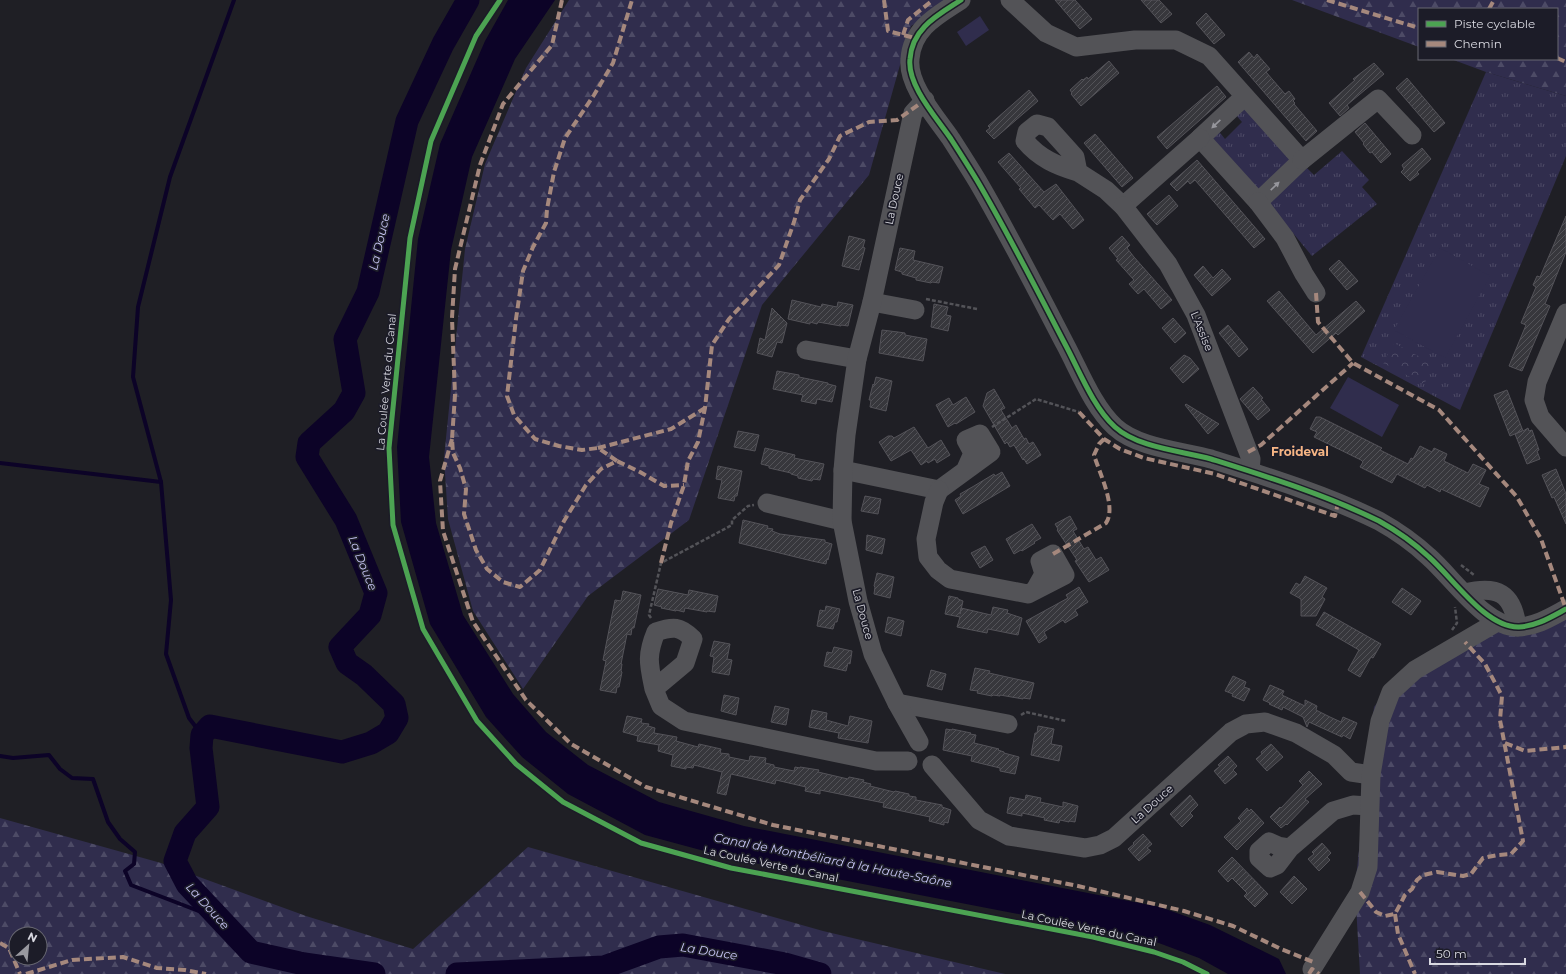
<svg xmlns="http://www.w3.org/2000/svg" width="1566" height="974" font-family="Montserrat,sans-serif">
<defs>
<pattern id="grass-tufts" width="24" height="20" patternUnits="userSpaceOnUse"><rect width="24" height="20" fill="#302d4d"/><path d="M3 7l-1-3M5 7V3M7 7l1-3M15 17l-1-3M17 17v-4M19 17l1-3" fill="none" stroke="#4d4b66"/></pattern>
<pattern id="forest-firs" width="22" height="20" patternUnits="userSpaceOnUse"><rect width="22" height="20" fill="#302d4d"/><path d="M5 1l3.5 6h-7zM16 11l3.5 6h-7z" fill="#4d4b66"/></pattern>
<pattern id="park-crowns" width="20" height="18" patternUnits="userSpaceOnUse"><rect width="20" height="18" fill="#302d4d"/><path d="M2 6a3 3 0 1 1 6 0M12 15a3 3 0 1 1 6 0" fill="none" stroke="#4d4b66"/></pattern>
<pattern id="building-hatch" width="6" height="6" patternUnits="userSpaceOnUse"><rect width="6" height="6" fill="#37373c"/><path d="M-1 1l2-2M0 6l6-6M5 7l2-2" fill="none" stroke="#535358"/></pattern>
</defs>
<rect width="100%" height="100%" fill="#1f1f25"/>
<g fill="url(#grass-tufts)">
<polygon points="1486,72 1566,96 1566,156 1460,410 1361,357"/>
<polygon points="1245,106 1294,159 1257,194 1207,138 1217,129 1225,139 1242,122 1235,114"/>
<polygon points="1342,151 1369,180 1362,187 1377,204 1312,256 1267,202 1307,168 1314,175"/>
</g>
<g fill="url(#forest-firs)" fill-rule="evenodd">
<polygon points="569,0 958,0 911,26 869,175 762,305 689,520 588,596 523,689 473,611 448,519 444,458 465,249 485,164 526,68"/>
<polygon points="1292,0 1566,0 1566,96 1486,72 1451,59 1557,59 1557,9 1419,9 1419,47"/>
<polygon points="1566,601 1566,974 1360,974 1355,888 1374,707 1404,668 1504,617 1536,618"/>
<path d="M 0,818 L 161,863 L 306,916 L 413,949 L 528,847 L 823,931 L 1005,974 L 0,974 ZM 16,934 L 40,934 L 40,958 L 16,958 Z"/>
</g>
<polygon fill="url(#park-crowns)" points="1394,343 1435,365 1424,384 1383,363"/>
<g fill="#302d4d">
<polygon points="980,16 989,30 966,46 957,32"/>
<polygon points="1440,248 1490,276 1445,358 1394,330"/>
<polygon points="1348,377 1399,405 1382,437 1330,408"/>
</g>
<polygon fill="#0c0327" points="508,0 555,0 515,59 472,157 451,250 429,457 436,523 463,615 513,694 546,732 588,765 659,802 744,826 1160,907 1210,925 1279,959 1286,974 1228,974 1199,958 1148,939 734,859 645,835 568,794 522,757 486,717 430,624 401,522 397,447 418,239 440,144 485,41"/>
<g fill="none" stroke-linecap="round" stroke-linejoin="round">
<g stroke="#0c0327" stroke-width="4">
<polyline points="0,463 161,482 171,600 166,654 189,718 202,735"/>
<polyline points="161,482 133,377 138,307 170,177 234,0"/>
<polyline points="0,756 13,758 49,755 60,769 72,778 93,779 108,822 120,839 135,852 134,864 125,871 131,885 222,920"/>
</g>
<g stroke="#0c0327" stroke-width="23">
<polyline points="374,974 304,964 251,952 187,884 175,861 185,833 208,807 201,748 202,735 210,726 342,752 371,743 388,733 397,718 394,704 364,675 347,663 340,647 370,615 376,593 346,520 307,457 309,443 344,411 354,393 345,339 368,292 407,121 443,44 468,0"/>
<polyline points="457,974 604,967 659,947 683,945 785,964 820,974"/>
</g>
</g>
<g fill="url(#building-hatch)" stroke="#545359">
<polygon points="1055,0 1075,0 1092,19 1080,29"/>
<polygon points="1141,0 1159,0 1172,14 1161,23"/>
<polygon points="1206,13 1225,35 1214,44 1196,23"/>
<polygon points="1249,52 1254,58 1257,54 1270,69 1266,72 1285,94 1289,91 1295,99 1293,101 1295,103 1294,104 1317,131 1306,141 1238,62"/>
<polygon points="1109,61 1119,73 1081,106 1071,94 1072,93 1070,90 1082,79 1083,80 1087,77 1088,79"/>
<polygon points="1374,63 1384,74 1347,105 1349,108 1340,116 1329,103 1355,80 1353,79"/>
<polygon points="1407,78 1445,123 1434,132 1396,88"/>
<polygon points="1217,86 1226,97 1167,149 1157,137"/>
<polygon points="1029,90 1038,101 994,139 986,131 990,128 988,126"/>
<polygon points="1365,123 1391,154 1381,163 1372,152 1370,153 1363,144 1364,143 1355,132"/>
<polygon points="1095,134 1133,178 1122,187 1084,143"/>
<polygon points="1422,148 1431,159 1417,172 1419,174 1410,181 1401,172 1404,169 1402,165"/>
<polygon points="1009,153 1044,192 1056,184 1084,220 1073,229 1060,214 1053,220 1039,205 1035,208 1019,189 1021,188 998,162"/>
<polygon points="1197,160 1265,239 1254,248 1195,180 1190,184 1188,181 1177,191 1170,184"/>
<polygon points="1169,195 1178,206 1157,225 1147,214"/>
<polygon points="1566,216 1566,252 1545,304 1550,306 1522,371 1509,366 1526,325 1521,323 1536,287 1533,285 1537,276 1540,277"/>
<polygon points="849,236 865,240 863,247 865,248 859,270 842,266"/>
<polygon points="1122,236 1130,245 1127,248 1134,257 1172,300 1161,309 1144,289 1138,294 1129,284 1134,280 1116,260 1118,259 1109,248"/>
<polygon points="900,248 915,251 913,260 943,267 939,283 932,282 931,283 916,280 916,278 902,274 902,272 895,270"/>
<polygon points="1339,260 1358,281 1347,290 1329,269"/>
<polygon points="1203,266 1213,278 1222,269 1231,279 1212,296 1194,275"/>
<polygon points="1279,291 1316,335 1356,301 1365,311 1338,335 1336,333 1313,353 1267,301"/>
<polygon points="792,300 821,307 822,304 837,307 838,302 853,305 848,326 841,325 841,326 818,322 817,324 810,322 810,324 788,319"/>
<polygon points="934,304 948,307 946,315 951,316 948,331 931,327"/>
<polygon points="772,308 787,323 782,343 777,342 772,357 757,353 760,338 765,340"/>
<polygon points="1173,318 1186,333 1175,343 1162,328"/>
<polygon points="1228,325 1248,349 1239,357 1219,333"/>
<polygon points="882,330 898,332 905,333 905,335 927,339 923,361 879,353"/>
<polygon points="1184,355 1190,358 1199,369 1183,383 1170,368"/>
<polygon points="777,371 799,375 799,377 828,383 828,384 836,386 832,402 817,399 816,404 801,401 803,395 773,389"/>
<polygon points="876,377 892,381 886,411 870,407 871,400 869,400 873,384 874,385"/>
<polygon points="1253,387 1263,398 1261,399 1270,410 1258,420 1240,399"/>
<polygon points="994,389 1005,408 1001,410 1012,428 1016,425 1024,439 1026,438 1029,444 1033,442 1041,455 1027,464 1024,459 1023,460 1014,445 1010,447 1007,442 1005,444 983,406 987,393"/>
<polygon points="1507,390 1523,431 1528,428 1529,431 1532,430 1539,450 1537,451 1540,459 1527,464 1515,434 1522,431 1510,436 1494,395"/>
<polygon points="966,397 975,412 956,424 955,423 948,427 936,405 949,398 953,405"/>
<polygon points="1186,404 1219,424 1208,434 1185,405"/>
<polygon points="1316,417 1320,417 1382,448 1380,450 1408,464 1411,458 1413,459 1420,446 1432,452 1434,448 1447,454 1444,461 1468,473 1473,464 1486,470 1479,484 1489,488 1480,507 1441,489 1440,492 1427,485 1425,488 1397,474 1392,483 1360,467 1363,462 1361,460 1314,437 1317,432 1310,429"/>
<polygon points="914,427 928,448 941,440 950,455 937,463 935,459 928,463 927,461 921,465 911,450 891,461 879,442 888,436 892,436 894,438"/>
<polygon points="738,431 759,435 755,451 734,447"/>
<polygon points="765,448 795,455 794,458 824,464 820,480 813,479 812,481 798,478 798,476 791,474 791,473 769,468 769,466 761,464"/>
<polygon points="718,466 742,471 737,496 735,496 734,501 718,498 722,480 716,479"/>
<polygon points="1556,469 1566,494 1566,524 1554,497 1552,498 1542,475"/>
<polygon points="1002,472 1010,486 963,514 955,500 961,496 960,494 974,486 994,474 995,476"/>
<polygon points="865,496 881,499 878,514 861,511"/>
<polygon points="1070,516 1077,529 1073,531 1084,549 1088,547 1096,560 1101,557 1109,570 1089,582 1075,561 1077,560 1057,530 1058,529 1055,524"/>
<polygon points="743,520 768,526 767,528 773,529 772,531 780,534 825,540 825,542 832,544 828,560 827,559 826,564 812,561 739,543"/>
<polygon points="1032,524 1041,538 1034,542 1035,543 1022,551 1021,550 1014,554 1006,539"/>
<polygon points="867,535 885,539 882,554 866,550"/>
<polygon points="985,546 993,560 980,568 971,553"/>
<polygon points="877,573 894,577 890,598 874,594 875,587 874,586"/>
<polygon points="1305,576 1327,588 1322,597 1325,599 1316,616 1301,616 1301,599 1290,593 1296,583 1300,585"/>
<polygon points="1079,587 1088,602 1075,610 1078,615 1065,623 1063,620 1044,632 1047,638 1039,643 1026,621 1068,598 1066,595"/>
<polygon points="1402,588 1421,601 1411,615 1392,602"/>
<polygon points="658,589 688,595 689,590 718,596 715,612 707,611 707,612 685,608 684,612 676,610 676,611 661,608 662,607 654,605"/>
<polygon points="623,591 641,595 634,628 632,628 631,635 627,634 621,664 622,664 621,671 622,672 619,687 617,687 616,693 600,690 606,661 603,660 615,600 621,601"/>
<polygon points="949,596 958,598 958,599 963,601 960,614 961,608 991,615 993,607 1008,610 1007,613 1022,618 1018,635 988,629 987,633 957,627 960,617 945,614"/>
<polygon points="826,606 840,609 837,622 835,622 833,629 817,626 820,610 825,611"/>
<polygon points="1324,612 1381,644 1373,658 1371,657 1360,677 1348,670 1359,650 1316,625"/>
<polygon points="888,617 904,621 901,636 885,632"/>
<polygon points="714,641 730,644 727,659 732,660 729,675 712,672 714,657 710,656"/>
<polygon points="834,647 852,651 850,664 848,663 846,671 824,666 827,652 832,653"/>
<polygon points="975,668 990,671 989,673 1034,683 1030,699 1023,698 1023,699 1000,695 1000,696 993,695 992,696 977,693 978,691 970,690"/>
<polygon points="931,670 946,674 942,690 927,686"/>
<polygon points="1233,676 1246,682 1244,687 1250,689 1244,701 1232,696 1233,694 1225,691"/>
<polygon points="1270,685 1284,691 1282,695 1305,706 1305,700 1317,706 1316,710 1330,717 1341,722 1343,717 1357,723 1350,739 1343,735 1342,737 1309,722 1307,727 1303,717 1283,707 1282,710 1269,704 1270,703 1263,700"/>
<polygon points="724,695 739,698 736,715 721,711"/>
<polygon points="775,706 789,709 786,725 771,722"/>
<polygon points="812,710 827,713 826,720 848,726 850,716 872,721 868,743 838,738 839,733 809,727"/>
<polygon points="627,716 642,719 641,723 649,724 648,726 655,728 654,733 677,737 676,741 698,747 699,744 721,749 720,753 729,754 729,757 749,761 750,756 766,758 765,763 774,765 774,767 794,771 795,767 800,768 800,767 819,770 818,772 848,779 849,777 864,780 863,782 871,784 870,786 894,792 895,791 909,794 909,796 916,797 916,800 942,805 942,807 951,810 948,823 944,822 944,825 929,821 930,817 883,807 884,803 820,790 820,794 805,791 806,787 776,780 775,784 731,774 726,795 717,793 722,772 694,765 693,768 686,767 686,769 671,766 673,755 658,751 659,745 637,741 638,736 623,732"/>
<polygon points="1038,726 1054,729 1051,744 1062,746 1059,761 1031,755 1035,733 1037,733"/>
<polygon points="946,729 952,730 952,729 971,733 970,734 976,735 974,743 999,749 998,750 1004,752 1004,753 1019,757 1015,774 1000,771 1000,768 971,761 972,756 943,750"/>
<polygon points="1271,744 1283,757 1267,771 1256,759 1262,754 1261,752"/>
<polygon points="1228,756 1237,766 1233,770 1237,774 1225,784 1214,771 1220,766 1218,765"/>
<polygon points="1309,771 1322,784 1305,799 1309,802 1287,825 1286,824 1281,828 1270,817 1280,807 1281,808 1303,785 1299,781"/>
<polygon points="1026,795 1041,798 1040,802 1063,807 1063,802 1078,806 1075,822 1069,821 1069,822 1060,820 1059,823 1044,820 1045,818 1022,813 1022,816 1007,813 1010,797 1025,800"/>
<polygon points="1190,795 1198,805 1190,813 1193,816 1182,827 1170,814"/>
<polygon points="1247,808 1249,811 1251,809 1264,823 1237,850 1224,837 1241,821 1238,818"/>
<polygon points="1143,834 1152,844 1147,848 1151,851 1139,861 1128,849 1134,844 1133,843"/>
<polygon points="1322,843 1331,853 1327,857 1330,860 1319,871 1308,859 1314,854 1312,852"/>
<polygon points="1232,857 1268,894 1255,907 1244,896 1247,893 1232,878 1228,882 1218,871"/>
<polygon points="1294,876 1307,889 1292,904 1280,892"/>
</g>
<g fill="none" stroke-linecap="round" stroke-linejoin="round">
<g stroke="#535358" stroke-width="2.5" stroke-dasharray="4 2" stroke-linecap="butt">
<polyline points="926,299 977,309"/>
<polyline points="992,427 1036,399 1079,412"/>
<polyline points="1461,565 1474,575"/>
<polyline points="651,618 649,615 661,563 732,525 732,520 748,506 754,505"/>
<polyline points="1452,630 1457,623 1455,607"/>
<polyline points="1021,715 1026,712 1066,721"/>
</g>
<g stroke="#535357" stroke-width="19">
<path d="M 961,0 C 938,15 912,28 910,59 C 907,85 936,117 951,139 C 960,153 969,167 978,182 C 1009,235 1037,290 1065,344 C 1079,370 1093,407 1115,427 C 1138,448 1182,451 1211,459 C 1268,477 1326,495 1379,521 C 1397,531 1414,543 1429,557 C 1453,578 1486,628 1519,627 C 1537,626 1551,617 1566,609"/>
<polyline points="1010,0 1046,33 1076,47 1135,40 1176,40 1209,56 1302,160 1258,202 1200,138 1244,97"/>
<polyline points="1302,160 1378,99 1412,135"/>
<path d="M 1078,172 C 1057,166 1039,158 1025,141 L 1027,132 L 1037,124 L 1048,127 L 1075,157 L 1078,172 L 1106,190 L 1123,206 L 1200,138"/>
<polyline points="1258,202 1285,238 1304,274 1316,293"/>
<polyline points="1123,206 1168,264 1196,315 1251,459 1250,471"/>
<polyline points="872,302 915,310"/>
<polyline points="1566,313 1537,382 1534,400 1540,417 1566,447"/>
<polyline points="806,350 857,359"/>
<polyline points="843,470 939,490 991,452 980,434 966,440 973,453 965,471"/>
<polyline points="939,490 934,502 926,539 928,557 938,570 950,579 1028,594 1065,575 1053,554 1040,561 1044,574 1035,590"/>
<polyline points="767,503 842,521"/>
<path d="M 1465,593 C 1497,585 1513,593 1517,627"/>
<path d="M 654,689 C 649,665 646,656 656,632 C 673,626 680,626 693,639 L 685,663 L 654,689 L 661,706 L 684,721 L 876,761 L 908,761"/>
<polyline points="897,703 1008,724"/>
<polyline points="919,742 897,703 873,654 858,601 842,521 843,470 846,435 857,359 872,302 913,113 925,100"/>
<polyline points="932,765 979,820 1009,836 1085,848 1100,845 1114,838 1231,732 1246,724 1265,722 1296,733 1334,755 1351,772 1371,775"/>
<polyline points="1290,848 1277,865 1270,868 1259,858 1259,851 1269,842 1278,846 1290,848 1333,811 1353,805 1369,806"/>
<polyline points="1312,969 1360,892 1368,867 1371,775 1380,721 1391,692 1415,670 1497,622"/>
</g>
<g stroke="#a5887d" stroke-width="4" stroke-dasharray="8 4" stroke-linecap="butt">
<polyline points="562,0 552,45 503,104 480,165 455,269 452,318 455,395 452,439 453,453 460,468 466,489 464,514 476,550 487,569 503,582 520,587 540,570 564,521 586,485 601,469 617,461 640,472 664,486 684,485"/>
<polyline points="884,0 888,31 915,38"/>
<polyline points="1327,0 1419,28"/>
<polyline points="1489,9 1494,0"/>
<polyline points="903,35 908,20 933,0"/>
<polyline points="1557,58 1566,62"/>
<polyline points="1316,293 1318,322 1353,363 1439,410 1517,497 1541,539 1566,609"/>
<polyline points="1079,412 1104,439 1120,449 1144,458 1215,474 1335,516 1338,503"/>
<polyline points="452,439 440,481 443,531 473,622 526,700 571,744 646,787 773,825 1078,886 1184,911 1233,926 1281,949 1316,963"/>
<polyline points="598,448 671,429 705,408"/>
<polyline points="1248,452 1261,445 1353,363"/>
<polyline points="617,461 598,448 582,450 559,446 535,439 514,415 507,396 516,319 523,271 533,247 546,223 547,209 554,172 565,138 594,95 613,63 632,0"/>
<path d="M 1053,554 L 1106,523 C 1117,507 1099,472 1094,455 L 1099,444 L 1104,439"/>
<polyline points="661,563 671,523 684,485 688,461 698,442 705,408 712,345 729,319 779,265 794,222 800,200 829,159 840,136 869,122 897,120 925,100"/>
<polyline points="1505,743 1525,751 1566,747"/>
<polyline points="1360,892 1376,912 1385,916 1395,914 1405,895 1412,889 1417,880 1423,875 1437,872 1463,876 1471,874 1483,858 1498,855 1511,854 1523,841 1500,720 1502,696 1485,664 1465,642"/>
<polyline points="1395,914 1398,934 1415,974"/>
<polyline points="0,943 9,948 20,974"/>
<polyline points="26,974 72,960 123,957 157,968 185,970 206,974"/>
<polyline points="1309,974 1312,969 1319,974"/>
</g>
<defs>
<g id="cycleway">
<polyline points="500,0 476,36 431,141 410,238 389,448 393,525 423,629 477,721 516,764 563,802 641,843 731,868 1093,937 1154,952 1183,962 1207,974"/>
<path d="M 961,0 C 938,15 912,28 910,59 C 907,85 936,117 951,139 C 960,153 969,167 978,182 C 1009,235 1037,290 1065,344 C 1079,370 1093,407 1115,427 C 1138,448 1182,451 1211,459 C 1268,477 1326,495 1379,521 C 1397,531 1414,543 1429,557 C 1453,578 1486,628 1519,627 C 1537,626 1551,617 1566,609"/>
</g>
</defs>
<use href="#cycleway" stroke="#1c1c28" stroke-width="8"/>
<use href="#cycleway" stroke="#4ca352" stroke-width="5"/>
</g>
<defs><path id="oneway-solid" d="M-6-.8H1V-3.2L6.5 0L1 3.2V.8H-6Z"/></defs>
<g fill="#96969c">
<use href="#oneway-solid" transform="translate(1216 124) rotate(137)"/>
<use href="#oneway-solid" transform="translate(1275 186) rotate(-44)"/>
</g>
<g text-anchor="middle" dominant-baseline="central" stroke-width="3.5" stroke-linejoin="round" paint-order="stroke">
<g font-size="11" fill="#d9d9e1" stroke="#1c1c28">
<text transform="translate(894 199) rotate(-78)">La Douce</text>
<text transform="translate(1202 331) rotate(68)">L'Assise</text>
<text transform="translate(386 382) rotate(-85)">La Coulée Verte du Canal</text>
<text transform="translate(863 614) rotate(75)">La Douce</text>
<text transform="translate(1152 804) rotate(-42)">La Douce</text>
<text transform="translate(771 864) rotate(12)">La Coulée Verte du Canal</text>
<text transform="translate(1089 928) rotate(12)">La Coulée Verte du Canal</text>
</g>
<g font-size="12" font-style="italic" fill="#c5c3f3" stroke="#1c1c28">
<text transform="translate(379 242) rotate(-77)">La Douce</text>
<text transform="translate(363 563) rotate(68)">La Douce</text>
<text transform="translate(833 860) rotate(11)">Canal de Montbéliard à la Haute-Saône</text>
<text transform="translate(208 906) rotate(48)">La Douce</text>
<text transform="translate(709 951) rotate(9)">La Douce</text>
</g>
<g font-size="12" font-weight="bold" fill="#f6b584" stroke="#1c1c28">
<text x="1300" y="451">Froideval</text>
</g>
</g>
<rect x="1418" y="8" width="140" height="52" fill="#1c1c28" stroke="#686872"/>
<rect x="1426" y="21" width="20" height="6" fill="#4ca352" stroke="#686872"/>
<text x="1454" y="28" font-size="12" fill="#d9d9e1">Piste cyclable</text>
<rect x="1426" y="41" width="20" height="6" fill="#a5887d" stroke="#686872"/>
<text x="1454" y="48" font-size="12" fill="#d9d9e1">Chemin</text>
<g transform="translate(28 946) rotate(27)"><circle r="19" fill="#1c1c28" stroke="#686872"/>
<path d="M0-3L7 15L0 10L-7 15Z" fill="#98989f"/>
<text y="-6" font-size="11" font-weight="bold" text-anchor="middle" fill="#d9d9e1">N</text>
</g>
<path d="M1430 958v6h95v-6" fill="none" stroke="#d9d9e1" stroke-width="2"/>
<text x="1436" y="958" font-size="12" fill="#d9d9e1" stroke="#1c1c28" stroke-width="3" paint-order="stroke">50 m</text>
</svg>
